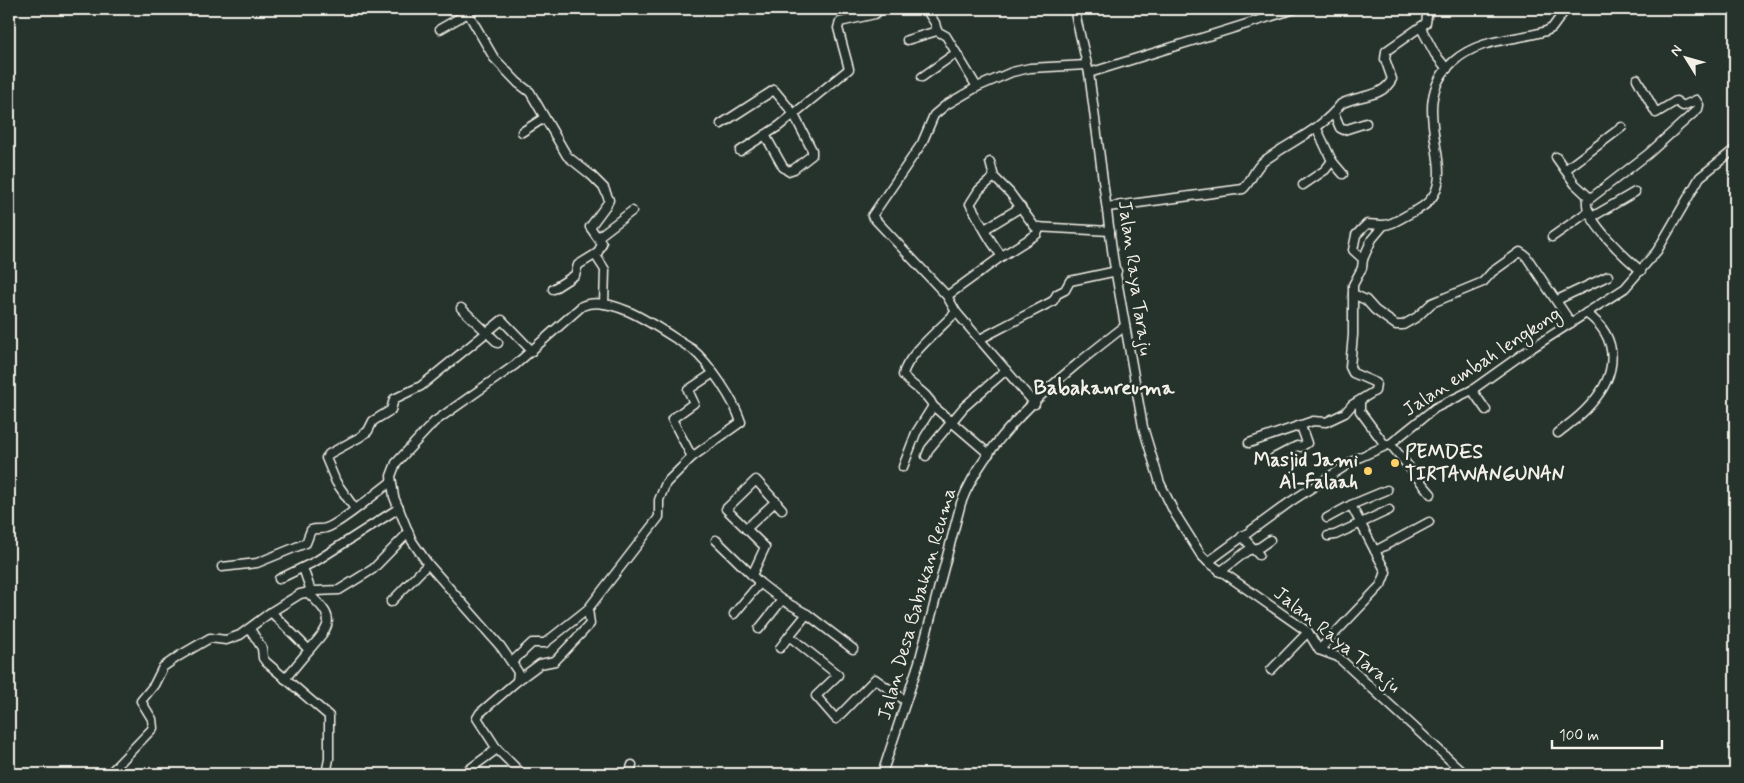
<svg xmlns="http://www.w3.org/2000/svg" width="1744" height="783" font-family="Mynerve,sans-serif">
<rect width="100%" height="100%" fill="#26332d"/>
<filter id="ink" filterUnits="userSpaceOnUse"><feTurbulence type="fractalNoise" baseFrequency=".02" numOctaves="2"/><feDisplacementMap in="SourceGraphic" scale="10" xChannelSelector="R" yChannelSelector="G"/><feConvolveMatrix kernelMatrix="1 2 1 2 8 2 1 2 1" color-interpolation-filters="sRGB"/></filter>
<g filter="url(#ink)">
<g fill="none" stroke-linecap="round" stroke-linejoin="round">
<defs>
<g id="minor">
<polyline points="926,9 935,23 937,31"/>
<polyline points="1074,9 1089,73 1113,257 1143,427 1160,483 1174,512 1201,555 1208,562 1308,632 1319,650 1338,657 1465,774"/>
<polyline points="471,10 468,13 494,58 518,83 530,92 567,156 591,175 604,188 609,200 607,204 590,227 602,244 596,256 605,270 604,304"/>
<polyline points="1421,28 1435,54 1447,69"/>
<polyline points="440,29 468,13"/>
<polyline points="907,40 937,31 946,36 977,87"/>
<polyline points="1089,73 1295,9"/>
<polyline points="922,77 956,53"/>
<path d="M 1637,79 L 1656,113 L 1676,101 L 1683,106 L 1696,100 L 1699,105 L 1698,109 L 1648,154 L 1587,201 C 1584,220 1627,259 1641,271"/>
<polyline points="1334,114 1340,128 1344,130 1366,123"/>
<polyline points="721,124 774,90 793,113 812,150 812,155 794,169 788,171 783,167 765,135"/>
<polyline points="1317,129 1332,161 1343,174"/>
<polyline points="522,132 544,118"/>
<polyline points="740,151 779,126 849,69 838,28 840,22 875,14 881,9"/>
<polyline points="1556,157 1575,184 1590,198"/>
<polyline points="990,162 994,177 1010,193 1035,227 1110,231"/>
<polyline points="1565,170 1622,127"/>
<path d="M 994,177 L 979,190 L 970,204 C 981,222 988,240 1002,256"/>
<polyline points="1303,185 1325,170 1332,161"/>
<path d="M 1108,207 L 1243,189 C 1252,181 1254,168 1264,161 C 1291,141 1320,131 1341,104 C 1358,94 1382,99 1392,79 L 1385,59 L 1386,51 L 1426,23 L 1428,9"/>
<polyline points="1592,217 1635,192"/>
<polyline points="985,229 1021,207"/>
<polyline points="598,237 632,211"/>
<polyline points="1552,237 1589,211"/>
<polyline points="1363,259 1372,239 1383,226"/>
<polyline points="553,289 575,275 578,265 596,254"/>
<polyline points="1353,294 1366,300 1375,310 1396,325 1403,325 1417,317 1432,303 1483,282 1492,272 1520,252 1526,256 1571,323"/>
<polyline points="947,296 1002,256 1037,234 1040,227"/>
<polyline points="1557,300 1608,276"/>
<polyline points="461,308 498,343"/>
<polyline points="980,339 1053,301 1057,294 1065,290 1070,281 1117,271"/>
<polyline points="1472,390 1486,410"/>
<polyline points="1360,401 1360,411 1385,445"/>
<polyline points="1035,404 956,312 947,296 872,216 922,143 934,115 946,105 977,87 1012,72 1030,68 1087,65"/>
<path d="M 933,406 C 927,392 912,387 903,375 C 906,356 942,327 956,312"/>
<path d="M 1558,433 C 1569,424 1581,416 1590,405 C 1618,375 1621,338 1586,313"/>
<path d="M 1249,443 L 1313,421 L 1326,422 L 1345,413 L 1352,405 L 1375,391 L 1376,383 L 1353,373 L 1350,367 L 1353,335 L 1353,285 L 1362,268 L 1363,259 L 1353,250 L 1356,235 L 1367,224 C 1372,224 1377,225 1382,225 C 1391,226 1404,216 1413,212 C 1476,184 1397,111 1454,61 C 1480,38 1514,41 1546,31 L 1552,28 L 1566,9"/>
<path d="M 1390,444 C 1405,461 1416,477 1431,494"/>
<polyline points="926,456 929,449 964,407 1006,370"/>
<polyline points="1274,458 1297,446 1301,447 1307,443 1301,426"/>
<polyline points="903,467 916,433 933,406 989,454"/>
<polyline points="355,509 336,482 326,458 329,454 360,437 368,431 373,421 391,410 394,399 421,386 502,320 532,351"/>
<polyline points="1327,518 1351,505"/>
<polyline points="746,529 776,501"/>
<polyline points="1242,536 1259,555"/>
<polyline points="1328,536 1335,535 1389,510"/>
<polyline points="716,540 760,583 782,600 807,614 789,636 838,675 816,696 836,719 875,679 906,701"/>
<polyline points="1375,551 1429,522"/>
<polyline points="1208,562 1290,502 1358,458 1390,444 1435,408 1472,390 1524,353 1625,288 1657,251 1700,177 1735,149"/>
<path d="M 222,567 L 257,563 L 306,543 L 311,530 C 316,528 321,530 326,528 C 340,524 377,492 391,482"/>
<polyline points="303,568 311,591"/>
<polyline points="1220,572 1247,551 1260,547 1270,540"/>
<polyline points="752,575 765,547 726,509 756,480 782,509"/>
<polyline points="279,579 316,561 399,508"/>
<polyline points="391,602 428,564"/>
<path d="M 271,612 L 309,650 C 334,622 335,618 307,592"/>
<polyline points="734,614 760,583"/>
<polyline points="807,614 853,649"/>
<polyline points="250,629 262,648 263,658 266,662 329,716 329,759 326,774"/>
<polyline points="759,629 782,600"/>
<polyline points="780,648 789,636"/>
<polyline points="1319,650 1381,585 1386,572 1351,505 1387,490"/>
<polyline points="512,662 532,643 545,643 588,609 659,517 659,500 666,483 692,457 672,419 694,403 688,390 712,374"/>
<polyline points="1271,670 1308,632"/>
<polyline points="285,679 309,650"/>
<polyline points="517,681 540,664 555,661 590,624 588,609"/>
<polyline points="109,774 153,728 152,719 141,701 154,685 163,667 179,656 210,638 226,640 240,635 271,612 300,594 315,591 339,590 373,569 407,534"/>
<polyline points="463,774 497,749"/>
<path d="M 522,774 L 497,749 L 477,718 L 480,713 L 517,681 L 518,672 L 501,647 L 428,564 L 412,541 L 394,497 L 391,476 L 396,463 L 434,422 L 515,365 L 582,306 C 613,292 665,333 692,349 C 709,363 734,400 741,422 L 692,457"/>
<polyline points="629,774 632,765"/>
<path d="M 882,774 L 919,662 L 961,503 C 989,431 1066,372 1125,326"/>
</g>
</defs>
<use href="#minor" stroke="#f4f1e8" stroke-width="11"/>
<use href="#minor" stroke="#26332d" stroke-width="8"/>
</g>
</g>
<g fill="#ffd166" stroke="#26332d" stroke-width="2">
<circle cx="1395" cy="463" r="5"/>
<circle cx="1368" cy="471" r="5"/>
</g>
<g text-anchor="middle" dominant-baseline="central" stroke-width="5" stroke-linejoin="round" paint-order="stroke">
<g font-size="19" fill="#f4f1e8" stroke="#26332d">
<text transform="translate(1135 278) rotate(82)">Jalan Raya Taraju</text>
<text transform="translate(1482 362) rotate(-33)">Jalan embah lengkong</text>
<text transform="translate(917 604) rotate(-74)">Jalan Desa Babakan Reuma</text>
<text transform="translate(1337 640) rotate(39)">Jalan Raya Taraju</text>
</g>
<g font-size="19" font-weight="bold" fill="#f4f1e8" stroke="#26332d" text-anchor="start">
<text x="1405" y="452">PEMDES<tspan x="1405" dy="22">TIRTAWANGUNAN</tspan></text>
<text x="1358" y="460" text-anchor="end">Masjid Jami<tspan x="1358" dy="22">Al-Falaah</tspan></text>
</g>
<g font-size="21" font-weight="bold" fill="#f4f1e8" stroke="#26332d">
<text x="1104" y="388">Babakanreuma</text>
</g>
</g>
<rect width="1744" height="783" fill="none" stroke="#26332d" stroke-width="30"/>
<rect x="15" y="15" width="1714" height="753" fill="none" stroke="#f4f1e8" stroke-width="2" filter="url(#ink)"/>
<g transform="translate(1686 58) rotate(307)" stroke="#26332d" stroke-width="4" paint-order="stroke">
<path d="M0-4L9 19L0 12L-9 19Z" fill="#f4f1e8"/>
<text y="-8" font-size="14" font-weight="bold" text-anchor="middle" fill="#f4f1e8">N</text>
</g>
<path d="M1552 740v8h110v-8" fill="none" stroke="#f4f1e8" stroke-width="2.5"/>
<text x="1559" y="740" font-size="15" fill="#f4f1e8" stroke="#26332d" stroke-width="4" paint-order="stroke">100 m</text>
</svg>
